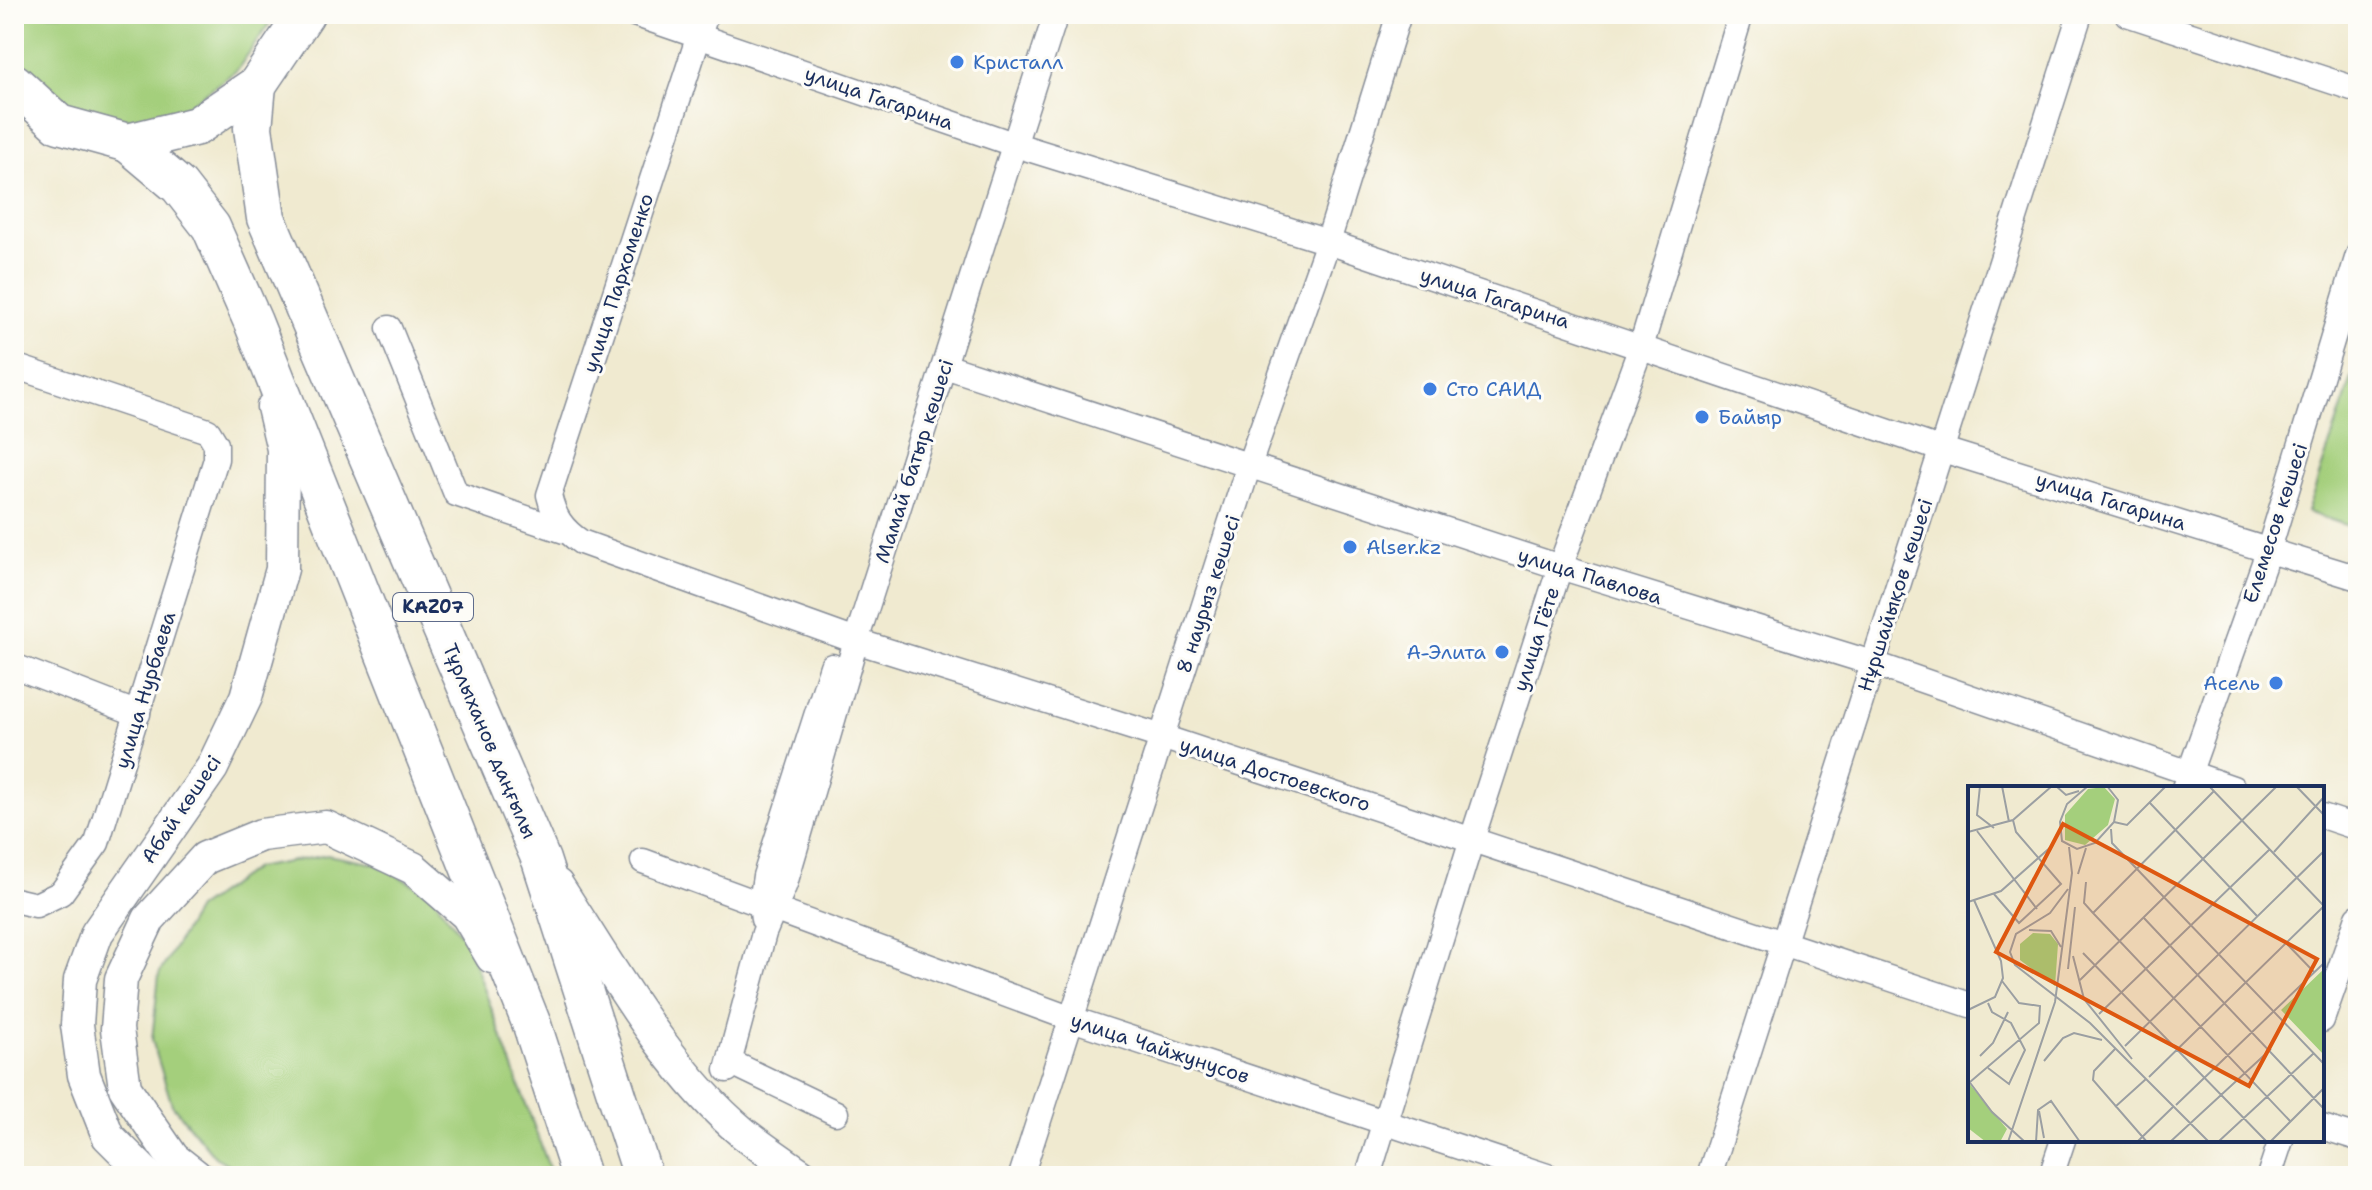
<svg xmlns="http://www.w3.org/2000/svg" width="2372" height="1190" font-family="'Shantell Sans',sans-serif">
<rect width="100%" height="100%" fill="#fdfcf7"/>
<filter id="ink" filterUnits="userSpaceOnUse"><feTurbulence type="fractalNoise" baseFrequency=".0125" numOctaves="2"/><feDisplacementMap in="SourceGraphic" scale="16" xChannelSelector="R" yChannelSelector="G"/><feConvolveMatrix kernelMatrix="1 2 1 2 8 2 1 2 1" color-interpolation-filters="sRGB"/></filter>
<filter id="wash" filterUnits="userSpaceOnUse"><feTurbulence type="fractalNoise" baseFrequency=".006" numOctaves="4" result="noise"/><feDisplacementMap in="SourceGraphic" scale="32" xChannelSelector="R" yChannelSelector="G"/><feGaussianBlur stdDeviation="1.8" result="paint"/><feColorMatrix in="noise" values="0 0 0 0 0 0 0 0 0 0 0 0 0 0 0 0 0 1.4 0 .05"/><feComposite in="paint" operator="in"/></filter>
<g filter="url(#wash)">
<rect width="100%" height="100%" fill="#f0ead0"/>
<g fill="#a4cf7c" stroke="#607f6d" stroke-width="2">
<polygon points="14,14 276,14 237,70 182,110 129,120 68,105 18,65 14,58"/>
<polygon points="2358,360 2358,529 2307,512"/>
<polygon points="327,855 376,864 431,894 468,944 552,1176 249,1176 215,1157 172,1105 152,1040 159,974 197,909 255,868"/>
</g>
</g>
<g filter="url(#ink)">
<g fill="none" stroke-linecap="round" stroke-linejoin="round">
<defs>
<g id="minor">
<polyline points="634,14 1016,145 1328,242 1943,450 2358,578"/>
<path d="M 706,14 L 549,495 C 554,517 562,529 581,542 L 856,641 L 1162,737 L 1970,1005"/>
<polyline points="2127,14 2358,90"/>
<polyline points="389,328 456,494 564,531"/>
<polyline points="14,366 208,431 216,444 216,459 97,843 61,893 36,905 14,900"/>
<polyline points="945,366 1560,567 1872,663 2233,788"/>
<polyline points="14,666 138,714"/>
<polyline points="2184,788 2269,549 2358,255"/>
<polyline points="2322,816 2358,828"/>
<polyline points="643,861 1072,1019 1547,1176"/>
<polyline points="763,919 761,903 765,876 832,666"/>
<polyline points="2322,1020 2358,917"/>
<polyline points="730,1062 836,1113"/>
<polyline points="727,1070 764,933 785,884 856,641 1056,14"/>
<polyline points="2322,1127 2358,1138"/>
<polyline points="1021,1176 1249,465 1328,242 1399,14"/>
<polyline points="1368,1176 1472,839 1560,567 1641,347 1741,14"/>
<path d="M 1709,1176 C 1832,788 1958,402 2080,14"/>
<polyline points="2051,1176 2063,1140"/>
<polyline points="2269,1176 2281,1140"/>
</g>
<g id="secondary">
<path d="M 557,885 C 610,966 668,1071 743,1133 C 762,1148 783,1162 803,1176"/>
<polyline points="148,1176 108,1136 84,1075 77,1025 80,980 97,933 212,768 246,697 282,569 283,449 273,407"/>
<polyline points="196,1176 173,1158 125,1088 117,1029 121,979 149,919 205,858 261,835 326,827 413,868 467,915 492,957"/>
</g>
<g id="trunk">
<polyline points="14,83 59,124 128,143 197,126 257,85 305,14"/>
<polyline points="257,85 253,128 266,218 541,860 643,1176"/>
<polyline points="128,143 179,186 211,227 253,322 532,1025 581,1176"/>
</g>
</defs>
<use href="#minor" stroke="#868c97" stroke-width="27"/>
<use href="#secondary" stroke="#868c97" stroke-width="35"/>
<use href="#trunk" stroke="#868c97" stroke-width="41"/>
<use href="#minor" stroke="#fff" stroke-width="24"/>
<use href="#secondary" stroke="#fff" stroke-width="32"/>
<use href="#trunk" stroke="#fff" stroke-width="38"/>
</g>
</g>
<g fill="#3f7fe0" stroke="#fdfcf7" stroke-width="3">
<circle cx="957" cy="62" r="8"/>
<circle cx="1430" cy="389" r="8"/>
<circle cx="1702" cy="417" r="8"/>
<circle cx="1350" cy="547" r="8"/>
<circle cx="1502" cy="652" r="8"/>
<circle cx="2276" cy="683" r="8"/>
</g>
<g text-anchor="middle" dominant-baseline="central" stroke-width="6" stroke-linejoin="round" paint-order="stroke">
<rect fill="#fdfcf7" stroke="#5f6c8c" stroke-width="2" x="393" y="593" width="80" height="28" rx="6"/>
<g font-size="18" font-weight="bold" fill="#1b2f5e">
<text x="433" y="607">KAZ07</text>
</g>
<g font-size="20" fill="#366cbe" stroke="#fdfcf7" text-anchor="start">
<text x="973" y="62">Кристалл</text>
<text x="1446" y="389">Сто САИД</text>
<text x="1718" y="417">Байыр</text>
<text x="1366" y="547">Alser.kz</text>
<text x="1486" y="652" text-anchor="end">А-Элита</text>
<text x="2260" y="683" text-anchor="end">Асель</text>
</g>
<g font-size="20" fill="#1b2f5e" stroke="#fdfcf7">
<text transform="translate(879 98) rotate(19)">улица Гагарина</text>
<text transform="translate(618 283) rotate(-72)">улица Пархоменко</text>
<text transform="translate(1495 298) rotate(18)">улица Гагарина</text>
<text transform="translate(914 461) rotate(-72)">Мамай батыр көшесі</text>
<text transform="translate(2111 501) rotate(17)">улица Гагарина</text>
<text transform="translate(2275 523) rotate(-72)">Елемесов көшесі</text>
<text transform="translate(1590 576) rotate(17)">улица Павлова</text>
<text transform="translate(1208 594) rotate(-72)">8 наурыз көшесі</text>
<text transform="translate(1895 595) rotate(-72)">Нұршайықов көшесі</text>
<text transform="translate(1536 639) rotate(-72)">улица Гёте</text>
<text transform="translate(145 690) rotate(-73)">улица Нурбаева</text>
<text transform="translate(490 741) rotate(67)">Тұрлыханов даңғылы</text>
<text transform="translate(1275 774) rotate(18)">улица Достоевского</text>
<text transform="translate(181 809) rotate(-56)">Абай көшесі</text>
<text transform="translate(1160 1048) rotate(18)">улица Чайжунусов</text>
</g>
</g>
<g transform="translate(1968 786)">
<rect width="356" height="356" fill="#f0ead0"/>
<path d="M 136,1 L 147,13 L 140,39 L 117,59 L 97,54 L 97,29 L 120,3 ZM 65,147 L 82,148 L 90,158 L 87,200 L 52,174 L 52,158 ZM 356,183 L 356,269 L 313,224 ZM 0,296 L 39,343 L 32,356 L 18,356 L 0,342 Z" fill="#a4cf7c"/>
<path fill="none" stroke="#9b9fa2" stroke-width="2" d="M 12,0 L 9,29 L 26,42M 34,0 L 41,36M 88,0 L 98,9 L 111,5M 120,0 L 99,18 L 92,36 L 94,55 L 109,63 L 127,57 L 146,36 L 150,14 L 139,0M 241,0 L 356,120M 328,0 L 356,29M 246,5 L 125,127 L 323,336M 182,17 L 289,130M 146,36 L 159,39 L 198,0M 143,43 L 144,57 L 356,278M 9,45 L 69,123M 0,46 L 45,34 L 84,0M 306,66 L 356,11M 110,88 L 118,62M 118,96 L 116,117 L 125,127M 100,103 L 82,127 L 48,148 L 42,166 L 47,179 L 122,237 L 241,356M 26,108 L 51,137 L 93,98 L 48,46 L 45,34M 0,116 L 33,105 L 85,59M 175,131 L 356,323M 61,144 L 83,145 L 93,161M 318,157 L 346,186M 115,167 L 299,356M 105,170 L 116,213 L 164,273M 100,183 L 107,121M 112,194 L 309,0M 20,217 L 24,226 L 43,237 L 57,264 L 41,298 L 20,282M 0,224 L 27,211 L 35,192 L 33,175 L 6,114M 131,228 L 302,63M 157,260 L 356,65M 147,263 L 126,285 L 125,294 L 179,356M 12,270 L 25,257 L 40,226M 76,275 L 95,252 L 106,247 L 134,254M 181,291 L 356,120M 0,294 L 24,326 L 57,356M 2,296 L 71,237 L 72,220 L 51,217 L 34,195M 208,319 L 356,177M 147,321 L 178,293M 71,325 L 76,352M 40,356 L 87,216 L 104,87 L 101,61M 68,356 L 70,324 L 83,315 L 112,356M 169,356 L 206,320M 202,356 L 303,263M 250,356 L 346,267M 302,356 L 356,302"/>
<path fill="#de5710" fill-opacity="0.15" stroke="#de5710" stroke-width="4" d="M 95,38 L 349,173 L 281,300 L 28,166 Z"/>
<rect width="356" height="356" fill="none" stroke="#1b2f5e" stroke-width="4"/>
</g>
<rect width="2372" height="1190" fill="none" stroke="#fdfcf7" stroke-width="48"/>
</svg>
